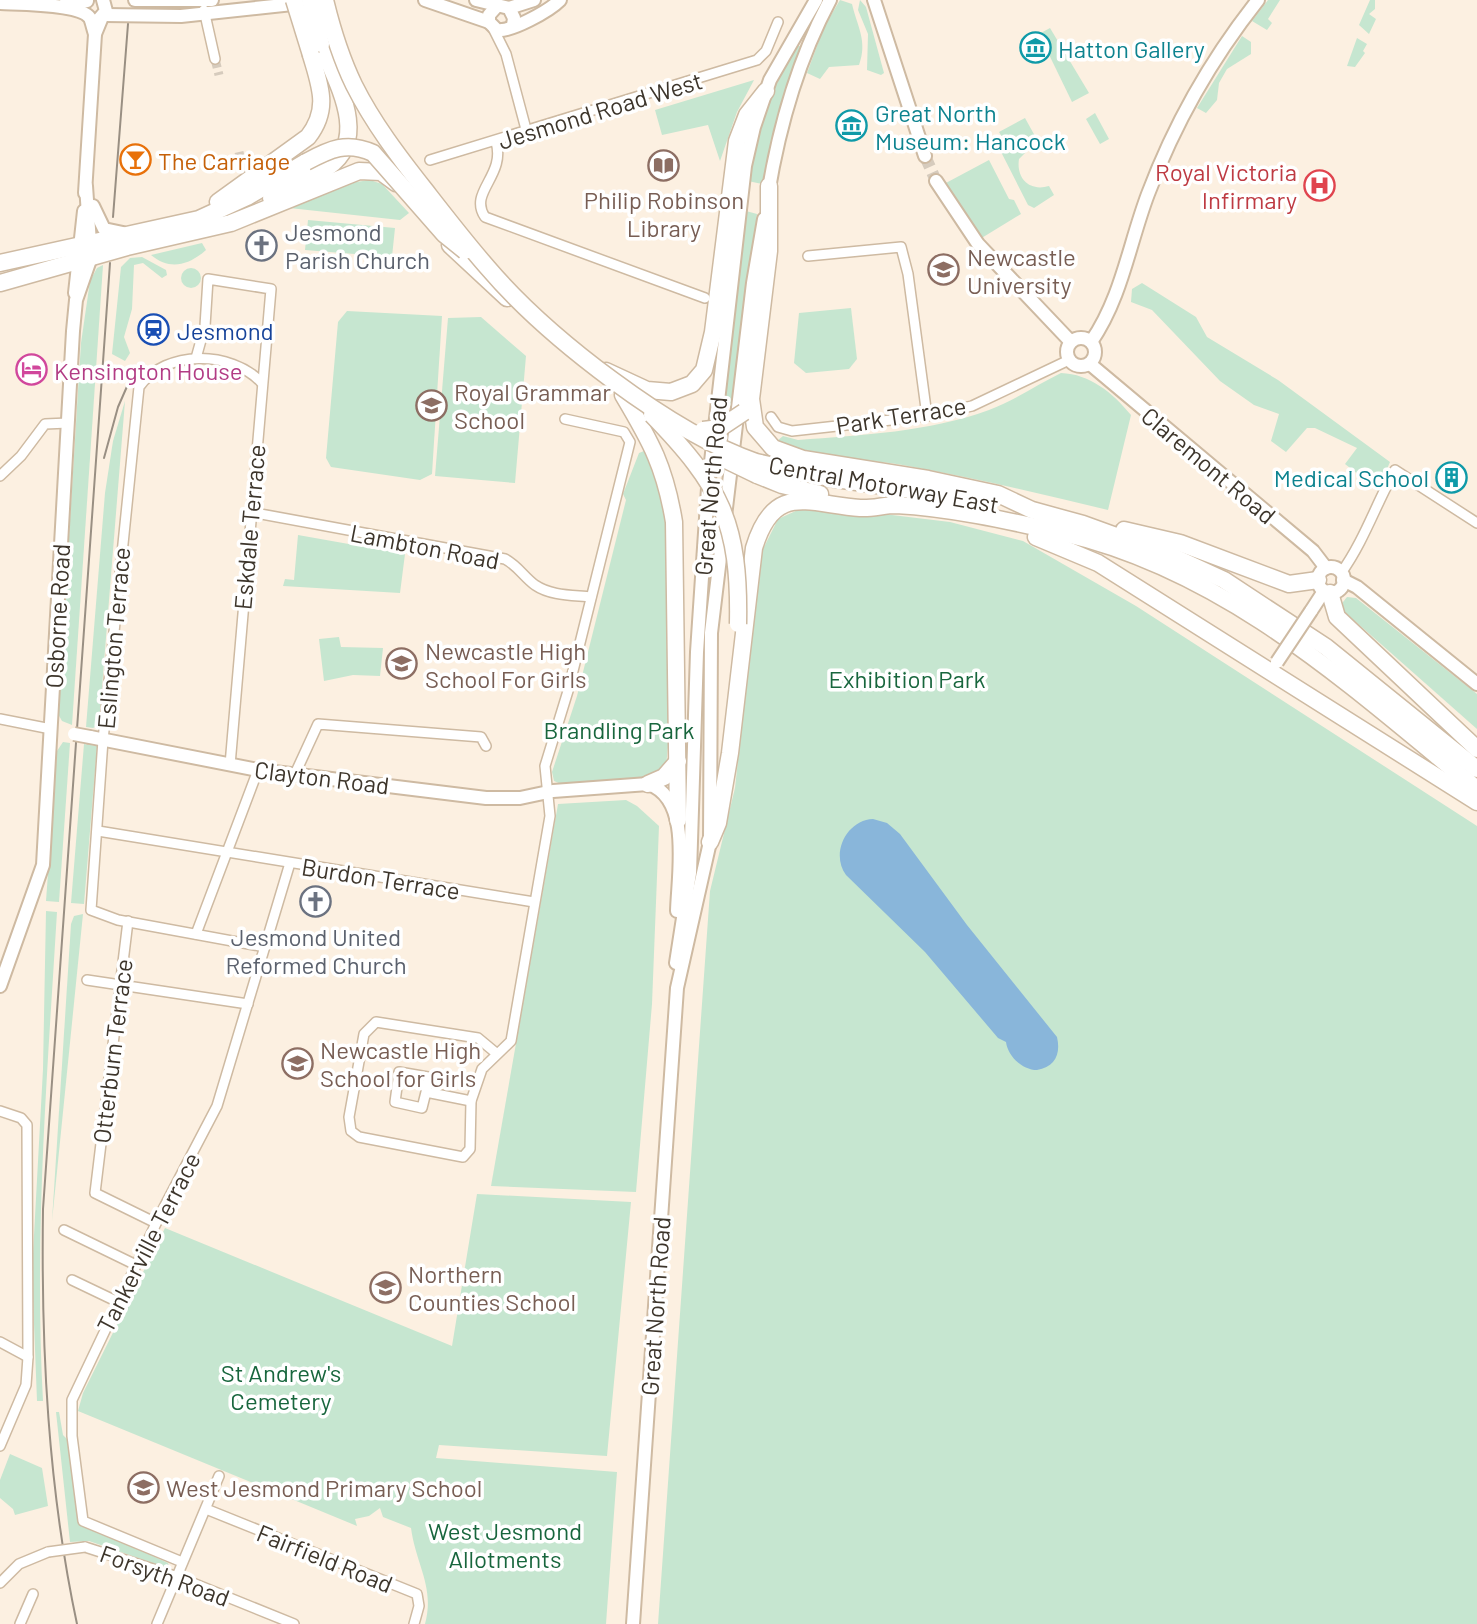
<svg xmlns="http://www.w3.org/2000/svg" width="1477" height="1624" font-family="Barlow,sans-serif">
<rect width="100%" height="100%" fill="#fcf0e1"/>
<g fill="#c6e6d0">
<path d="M 840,0 L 852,4 C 857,26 868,41 859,65 L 829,67 L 820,79 L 807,73 L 824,27 Z"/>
<polygon points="860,0 866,7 884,73 881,75 867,70 868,34 858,10"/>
<polygon points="1268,0 1280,0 1268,19 1272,23 1267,30 1252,21"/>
<polygon points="1370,0 1375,0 1375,9 1369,14 1376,19 1369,34 1359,25"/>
<polygon points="1050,28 1089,93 1072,102 1039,34"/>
<polygon points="1242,36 1251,42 1251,54 1227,69 1219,83 1217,100 1206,113 1197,108"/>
<polygon points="1357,38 1367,44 1363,51 1365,53 1355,67 1347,66"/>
<polygon points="797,46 802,46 780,112 762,184 748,181 767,102"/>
<polygon points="754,80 737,112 720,161 708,125 662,135 655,110"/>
<polygon points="1095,113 1109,139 1100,144 1086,119"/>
<path d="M 1025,118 L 1035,136 L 1026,141 L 1030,148 L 1019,159 C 1016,178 1029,192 1049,186 L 1054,195 L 1034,208 L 1028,205 L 998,146 L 1005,142 L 999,132 Z"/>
<polygon points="989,160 1009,199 1014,200 1021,214 980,239 944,184"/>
<polygon points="370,180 382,184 409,213 400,220 280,207 356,182"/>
<polygon points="746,211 757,214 731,409 724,397"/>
<polygon points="308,220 395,228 392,257 305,250"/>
<path d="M 202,243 L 206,250 C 189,265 170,271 151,255 Z"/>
<polygon points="142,257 166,270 167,275 162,278 143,263 134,265 132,309 124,337 130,353 125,361 112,354 121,267 130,258"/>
<polygon points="103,265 72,725 62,721 58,714 81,343 90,281 97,268"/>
<circle cx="191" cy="278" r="10"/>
<polygon points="1142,283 1196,317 1207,337 1278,380 1390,462 1378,490 1345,464 1357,448 1315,428 1307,428 1286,452 1271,441 1279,414 1254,405 1220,381 1152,310 1131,302 1132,289"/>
<polygon points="851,308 857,359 849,369 806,373 794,363 799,313"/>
<polygon points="347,311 442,316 432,474 420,480 331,467 326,458 338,322"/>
<polygon points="481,317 526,356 515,483 435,476 448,318"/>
<path d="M 1061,373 C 1090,374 1113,393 1131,415 L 1108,510 C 1042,494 975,478 908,466 C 865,458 817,459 777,441 L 783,436 L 798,440 C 863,435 928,432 989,410 C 1014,401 1038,384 1061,373 Z"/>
<polygon points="125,401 99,725 93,728 86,727 105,493 113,441"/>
<path d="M 644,451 L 648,452 C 672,515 669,567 669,633 C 670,678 671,722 666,767 L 655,778 L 561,784 L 554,781 L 552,772 L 577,696 L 626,500 L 623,494 L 639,453 Z"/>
<polygon points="809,505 950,522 1023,541 1136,606 1477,826 1477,1624 658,1624 710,891 735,788 760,555 778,519"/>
<polygon points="298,535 405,554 400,593 283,586 285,579 294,580"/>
<polygon points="1347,597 1356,598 1477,694 1477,729 1339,607"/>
<polygon points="339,637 341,647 383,648 380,676 353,675 324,681 319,639"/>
<polygon points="63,742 70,743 59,902 46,901 57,751"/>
<polygon points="84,744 97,746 84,904 71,903"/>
<polygon points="626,800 637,806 659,826 652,1004 636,1192 491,1186 558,804"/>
<path d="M 46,911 L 57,912 C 47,1078 34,1235 43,1401 L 37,1401 L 32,1272 L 43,1069 Z"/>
<polygon points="83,914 52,1221 71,924 74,916"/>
<path d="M 477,1194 L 631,1202 L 607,1456 L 439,1445 L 436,1458 L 617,1472 L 606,1624 L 425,1624 C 435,1587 416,1565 411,1528 L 383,1517 L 380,1508 L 369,1516 L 355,1519 L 357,1526 L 78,1411 L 83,1393 L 165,1228 L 452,1346 Z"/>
<polygon points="56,1412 59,1412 63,1435 69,1441 79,1522 168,1563 170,1569 89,1541 70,1542"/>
<polygon points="10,1454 42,1468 48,1506 15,1515 13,1509 0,1498 0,1480"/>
</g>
<path fill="#89b6da" d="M 873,819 L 887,823 L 900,834 L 967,925 L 1057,1037 C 1061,1054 1055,1067 1037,1070 C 1023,1070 1008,1057 1006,1042 L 998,1038 L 925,952 L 846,875 C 830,853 847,820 873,819 Z"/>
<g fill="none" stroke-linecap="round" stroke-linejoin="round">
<g stroke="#d6cbbd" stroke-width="9" stroke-dasharray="9 4.5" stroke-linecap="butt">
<polyline points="215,59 219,75"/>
<polyline points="239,152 241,161"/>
</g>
<polyline stroke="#d6cbbd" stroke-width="12" stroke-dasharray="12 6" stroke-linecap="butt" points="925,156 936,181"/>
<defs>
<g id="street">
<polyline points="204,10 215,59"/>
<polyline points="493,28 506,54 527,133"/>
<path d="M 496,142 C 506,176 468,192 485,217 L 705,298"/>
<polyline points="430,160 757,60 766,51 778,22"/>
<polyline points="808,256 901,247 908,274 927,416"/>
<polyline points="196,358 205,326 208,279 271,289 230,765"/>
<path d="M 261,382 C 231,351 166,349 139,387 L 103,740 L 91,910 L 118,920 L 265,947"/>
<polyline points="771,417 778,427 792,431 927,416 972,406 1069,360"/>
<polyline points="0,476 21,456 45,424 68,423"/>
<path d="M 250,512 L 505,559 C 518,566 524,577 535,585 C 551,596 573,595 591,597"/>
<path d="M 1341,573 C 1364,541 1376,504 1395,470 L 1477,523"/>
<polyline points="0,719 51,729"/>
<polyline points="295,774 318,724 481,737 486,746"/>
<polyline points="98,831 534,902"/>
<polyline points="128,921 95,1193 156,1223"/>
<polyline points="196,934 258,770"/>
<polyline points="87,980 248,1004"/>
<polyline points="496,1053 478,1038 376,1022 364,1034 349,1117 351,1131 359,1137 463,1157 470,1149 471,1101 482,1069 511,1041 550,816 545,766 568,691 630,442 624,432 565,419"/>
<polyline points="426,1092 428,1077 399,1072 395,1102 422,1108 426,1092 471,1101"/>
<polyline points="0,1111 21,1118 27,1125 28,1357 26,1385 0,1446"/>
<polyline points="64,1230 136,1265"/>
<polyline points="72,1280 118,1302"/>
<polyline points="0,1342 28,1357"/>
<polyline points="206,1509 417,1594 419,1606 414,1624"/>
<polyline points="85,1547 178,1577 294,1624"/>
<polyline points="182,1562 83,1521 72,1436 72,1400 161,1213 217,1106 290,863"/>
<polyline points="0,1583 19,1564 48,1552"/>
<polyline points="20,1624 33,1594"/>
<polyline points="157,1624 219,1476"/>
</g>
<g id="secondary">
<polyline points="135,0 212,0"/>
<polyline points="425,0 489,22"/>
<polyline points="476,0 509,8 514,18 513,25"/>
<polyline points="874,0 925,156"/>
<path d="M 0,3 C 18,4 80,3 90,18 C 92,22 93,29 95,34"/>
<polyline points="64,5 87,1"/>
<path d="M 497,6 L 489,15 L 489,22 L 497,30 C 511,32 549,11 560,0"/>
<polyline points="509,8 534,0"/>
<polyline points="105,15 181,16 302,3"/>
<polyline points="99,19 106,11 103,0"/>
<polyline points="936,181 978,244 1071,342"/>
<polyline points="85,193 95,34 102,17"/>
<path d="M 768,194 C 779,127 798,60 830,0"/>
<polyline points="93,206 104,229 123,233"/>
<polyline points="75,293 84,211"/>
<circle cx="1081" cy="352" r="14"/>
<path d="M 1091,342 C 1122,297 1129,244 1148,194 C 1174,125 1212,58 1258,0"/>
<polyline points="1090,364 1313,551 1326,568"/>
<circle cx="1331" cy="580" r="13"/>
<polyline points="1343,580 1357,587 1477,684"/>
<polyline points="1311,611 1324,591"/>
<path d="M 90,737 L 258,770 L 486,798 L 520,798 L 553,791 L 648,784 C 692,798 678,874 677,911"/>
<polyline points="676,963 690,873 697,652 708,488 745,166 754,127 770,80 816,0"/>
<polyline points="0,986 43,865 73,331 76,300 91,257 86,186"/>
<polyline points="633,1624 677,988 710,842 711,633 753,283 764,219"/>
</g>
<g id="highway">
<polyline points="769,186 769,251 751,399 755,427 773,448 803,459 928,479 998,494 1032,510 1083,524 1174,557 1224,580 1326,647 1477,769"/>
<path d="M 271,198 C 289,187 310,179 328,167 C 371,138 335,80 321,44"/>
<path d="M 218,202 L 308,137 C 330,109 320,86 311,55"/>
<polyline points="450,245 507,298"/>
<polyline points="0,263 199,219 247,197 306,162"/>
<polyline points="0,283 127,247 231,223 359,171 381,172 396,183"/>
<polyline points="606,371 647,390 671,392 692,384 704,370 713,332 737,141 747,115 766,91"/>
<path d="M 623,395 C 651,442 665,467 674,522 L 678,820"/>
<polyline points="756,462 829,478 981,500"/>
<polyline points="757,475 782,485 820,494"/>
<polyline points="1124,530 1180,543 1289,584 1318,580"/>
<polyline points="1036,537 1098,563 1477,802"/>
<polyline points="1330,593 1337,617 1477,749"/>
<polyline points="648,784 664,777 678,761"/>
<path d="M 710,842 L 718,823 L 730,753 L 754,548 C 774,482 807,504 860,508 C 872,509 884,505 896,505 C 952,508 1009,521 1063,533 C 1227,571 1351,686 1477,789"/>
</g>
</defs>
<use href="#street" stroke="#cebaa2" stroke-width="12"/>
<use href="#secondary" stroke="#cebaa2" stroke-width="16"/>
<use href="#highway" stroke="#cebaa2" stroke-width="19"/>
<use href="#street" stroke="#fff" stroke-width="9"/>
<use href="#secondary" stroke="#fff" stroke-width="12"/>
<use href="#highway" stroke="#fff" stroke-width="16"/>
<g stroke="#998f83" stroke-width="2">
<polyline points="113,217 128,24"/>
<polyline points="104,458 118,407 136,366"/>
<path d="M 77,1624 C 48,1488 41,1348 43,1209 L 110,263"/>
</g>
<defs>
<polyline id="street-bridge" points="48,1552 85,1547"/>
<g id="secondary-bridge">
<polyline points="1277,662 1311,611"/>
<polyline points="74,734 90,737"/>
</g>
<g id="highway-bridge">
<polyline points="294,0 311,55"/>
<polyline points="310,0 321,44"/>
<path d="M 325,0 C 332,29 341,58 354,85 C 373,123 399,157 425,190 C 446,217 466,243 488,268 C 547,337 671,433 756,462"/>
<path d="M 306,162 C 330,149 347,141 373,153 L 444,234 L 465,251"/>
<path d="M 652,415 C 721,486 740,523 738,624"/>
<polyline points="703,430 720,428 744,412"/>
<polyline points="728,461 757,475"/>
</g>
</defs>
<use href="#street-bridge" stroke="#cebaa2" stroke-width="12" stroke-linecap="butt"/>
<use href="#secondary-bridge" stroke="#cebaa2" stroke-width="16" stroke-linecap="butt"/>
<use href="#highway-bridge" stroke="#cebaa2" stroke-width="19" stroke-linecap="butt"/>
<use href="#street-bridge" stroke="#fff" stroke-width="9"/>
<use href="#secondary-bridge" stroke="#fff" stroke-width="12"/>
<use href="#highway-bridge" stroke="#fff" stroke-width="16"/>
</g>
<defs>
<symbol id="museum-ring" viewBox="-11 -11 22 22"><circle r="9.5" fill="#fff" stroke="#0f9aa8" stroke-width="1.5"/><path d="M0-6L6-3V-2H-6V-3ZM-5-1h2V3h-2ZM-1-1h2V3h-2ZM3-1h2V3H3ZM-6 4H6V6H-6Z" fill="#0f9aa8"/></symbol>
<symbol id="bar-ring" viewBox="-11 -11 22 22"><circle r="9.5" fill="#fff" stroke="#e8710a" stroke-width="1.5"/><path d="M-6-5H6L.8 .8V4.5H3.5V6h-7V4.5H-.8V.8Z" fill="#e8710a"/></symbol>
<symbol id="library-ring" viewBox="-11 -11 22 22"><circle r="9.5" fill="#fff" stroke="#8d6e63" stroke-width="1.5"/><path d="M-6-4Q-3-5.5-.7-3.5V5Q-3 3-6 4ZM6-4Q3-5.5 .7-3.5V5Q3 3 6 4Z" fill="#8d6e63"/></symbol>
<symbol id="hospital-ring" viewBox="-11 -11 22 22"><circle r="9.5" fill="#fff" stroke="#e0444e" stroke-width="1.5"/><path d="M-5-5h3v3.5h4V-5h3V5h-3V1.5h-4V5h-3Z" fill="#e0444e"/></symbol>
<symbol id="church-ring" viewBox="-11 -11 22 22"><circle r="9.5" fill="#fff" stroke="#6b7280" stroke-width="1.5"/><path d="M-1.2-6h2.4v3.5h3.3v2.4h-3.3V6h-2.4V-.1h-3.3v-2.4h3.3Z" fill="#6b7280"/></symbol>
<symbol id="university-ring" viewBox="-11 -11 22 22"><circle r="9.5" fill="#fff" stroke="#8d6e63" stroke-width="1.5"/><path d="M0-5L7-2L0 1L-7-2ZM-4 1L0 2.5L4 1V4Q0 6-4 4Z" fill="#8d6e63"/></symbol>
<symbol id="station-ring" viewBox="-11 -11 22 22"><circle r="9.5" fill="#fff" stroke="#1a4fb4" stroke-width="1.5"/><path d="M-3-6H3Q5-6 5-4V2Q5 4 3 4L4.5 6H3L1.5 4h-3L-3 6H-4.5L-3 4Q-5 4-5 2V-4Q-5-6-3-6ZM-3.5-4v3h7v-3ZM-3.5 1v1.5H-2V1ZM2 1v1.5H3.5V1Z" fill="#1a4fb4"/></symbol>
<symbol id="hotel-ring" viewBox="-11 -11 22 22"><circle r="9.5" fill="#fff" stroke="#d1479c" stroke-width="1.5"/><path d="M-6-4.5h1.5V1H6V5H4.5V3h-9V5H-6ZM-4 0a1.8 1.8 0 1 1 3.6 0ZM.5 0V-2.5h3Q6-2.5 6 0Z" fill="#d1479c"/></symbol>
<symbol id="school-ring" viewBox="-11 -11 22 22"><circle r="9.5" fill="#fff" stroke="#8d6e63" stroke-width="1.5"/><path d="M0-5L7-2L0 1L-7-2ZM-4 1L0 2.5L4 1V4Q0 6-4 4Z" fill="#8d6e63"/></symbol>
<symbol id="building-ring" viewBox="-11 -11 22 22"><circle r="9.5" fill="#fff" stroke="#0f9aa8" stroke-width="1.5"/><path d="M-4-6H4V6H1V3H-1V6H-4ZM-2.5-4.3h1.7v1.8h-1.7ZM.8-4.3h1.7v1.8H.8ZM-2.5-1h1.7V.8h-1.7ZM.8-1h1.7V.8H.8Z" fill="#0f9aa8"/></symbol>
</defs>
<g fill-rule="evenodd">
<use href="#museum-ring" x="1018" y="30" width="35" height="35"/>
<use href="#museum-ring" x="834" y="108" width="35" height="35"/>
<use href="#bar-ring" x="118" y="142" width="35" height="35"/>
<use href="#library-ring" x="646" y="148" width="35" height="35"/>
<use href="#hospital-ring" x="1302" y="168" width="35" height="35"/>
<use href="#church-ring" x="244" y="228" width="35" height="35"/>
<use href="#university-ring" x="926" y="252" width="35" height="35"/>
<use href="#station-ring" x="136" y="312" width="35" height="35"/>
<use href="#hotel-ring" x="14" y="352" width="35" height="35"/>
<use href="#school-ring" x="414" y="388" width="35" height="35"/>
<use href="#building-ring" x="1434" y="460" width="35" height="35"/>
<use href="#school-ring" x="384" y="646" width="35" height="35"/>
<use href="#church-ring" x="298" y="884" width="35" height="35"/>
<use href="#school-ring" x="280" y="1046" width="35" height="35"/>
<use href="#school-ring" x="368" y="1270" width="35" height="35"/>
<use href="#school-ring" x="126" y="1470" width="35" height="35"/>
</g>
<g text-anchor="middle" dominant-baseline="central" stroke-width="7" stroke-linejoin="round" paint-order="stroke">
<g font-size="24" fill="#0d838f" stroke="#fff" text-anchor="start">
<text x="1058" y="48">Hatton Gallery</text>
<text x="875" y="112">Great North<tspan x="875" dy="28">Museum: Hancock</tspan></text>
<text x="1429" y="477" text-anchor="end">Medical School</text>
</g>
<g font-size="24" fill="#3d352b" stroke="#fff">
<text transform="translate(600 110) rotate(-17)">Jesmond Road West</text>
<text transform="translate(901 415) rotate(-9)">Park Terrace</text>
<text transform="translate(1209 465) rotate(40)">Claremont Road</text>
<text transform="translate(884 484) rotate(10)">Central Motorway East</text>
<text transform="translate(710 486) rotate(-85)">Great North Road</text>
<text transform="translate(249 527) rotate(-85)">Eskdale Terrace</text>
<text transform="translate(425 546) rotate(11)">Lambton Road</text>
<text transform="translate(57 616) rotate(-87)">Osborne Road</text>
<text transform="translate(113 638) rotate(-85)">Eslington Terrace</text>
<text transform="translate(322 777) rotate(7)">Clayton Road</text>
<text transform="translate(381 878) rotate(9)">Burdon Terrace</text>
<text transform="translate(112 1051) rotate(-83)">Otterburn Terrace</text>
<text transform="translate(148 1242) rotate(-63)">Tankerville Terrace</text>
<text transform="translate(655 1306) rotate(-86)">Great North Road</text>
<text transform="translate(325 1558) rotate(22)">Fairfield Road</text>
<text transform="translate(165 1575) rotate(20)">Forsyth Road</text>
</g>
<g font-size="24" fill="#c56008" stroke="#fff" text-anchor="start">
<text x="158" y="160">The Carriage</text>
</g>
<g font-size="24" fill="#be3a42" stroke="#fff" text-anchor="end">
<text x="1297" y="171">Royal Victoria<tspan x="1297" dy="28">Infirmary</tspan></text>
</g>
<g font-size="24" fill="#785e54" stroke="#fff" text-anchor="start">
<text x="664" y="199" text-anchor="middle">Philip Robinson<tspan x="664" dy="28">Library</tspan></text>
<text x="967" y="256">Newcastle<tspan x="967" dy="28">University</tspan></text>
<text x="454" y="391">Royal Grammar<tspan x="454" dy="28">School</tspan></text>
<text x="425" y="650">Newcastle High<tspan x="425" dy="28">School For Girls</tspan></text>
<text x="320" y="1049">Newcastle High<tspan x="320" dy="28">School for Girls</tspan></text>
<text x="408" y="1273">Northern<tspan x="408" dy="28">Counties School</tspan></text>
<text x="166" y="1487">West Jesmond Primary School</text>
</g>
<g font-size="24" fill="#5b616d" stroke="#fff" text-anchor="start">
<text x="285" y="231">Jesmond<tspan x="285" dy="28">Parish Church</tspan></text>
<text x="316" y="936" text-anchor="middle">Jesmond United<tspan x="316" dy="28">Reformed Church</tspan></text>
</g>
<g font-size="24" fill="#164399" stroke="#fff" text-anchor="start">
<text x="177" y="330">Jesmond</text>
</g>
<g font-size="24" fill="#b23c85" stroke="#fff" text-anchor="start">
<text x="54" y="370">Kensington House</text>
</g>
<g font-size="24" fill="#18663d" stroke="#fff">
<text x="907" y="678">Exhibition Park</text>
<text x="619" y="729">Brandling Park</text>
<text x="281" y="1372">St Andrew's<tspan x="281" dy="28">Cemetery</tspan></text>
<text x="505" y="1530">West Jesmond<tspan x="505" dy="28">Allotments</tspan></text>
</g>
</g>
</svg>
